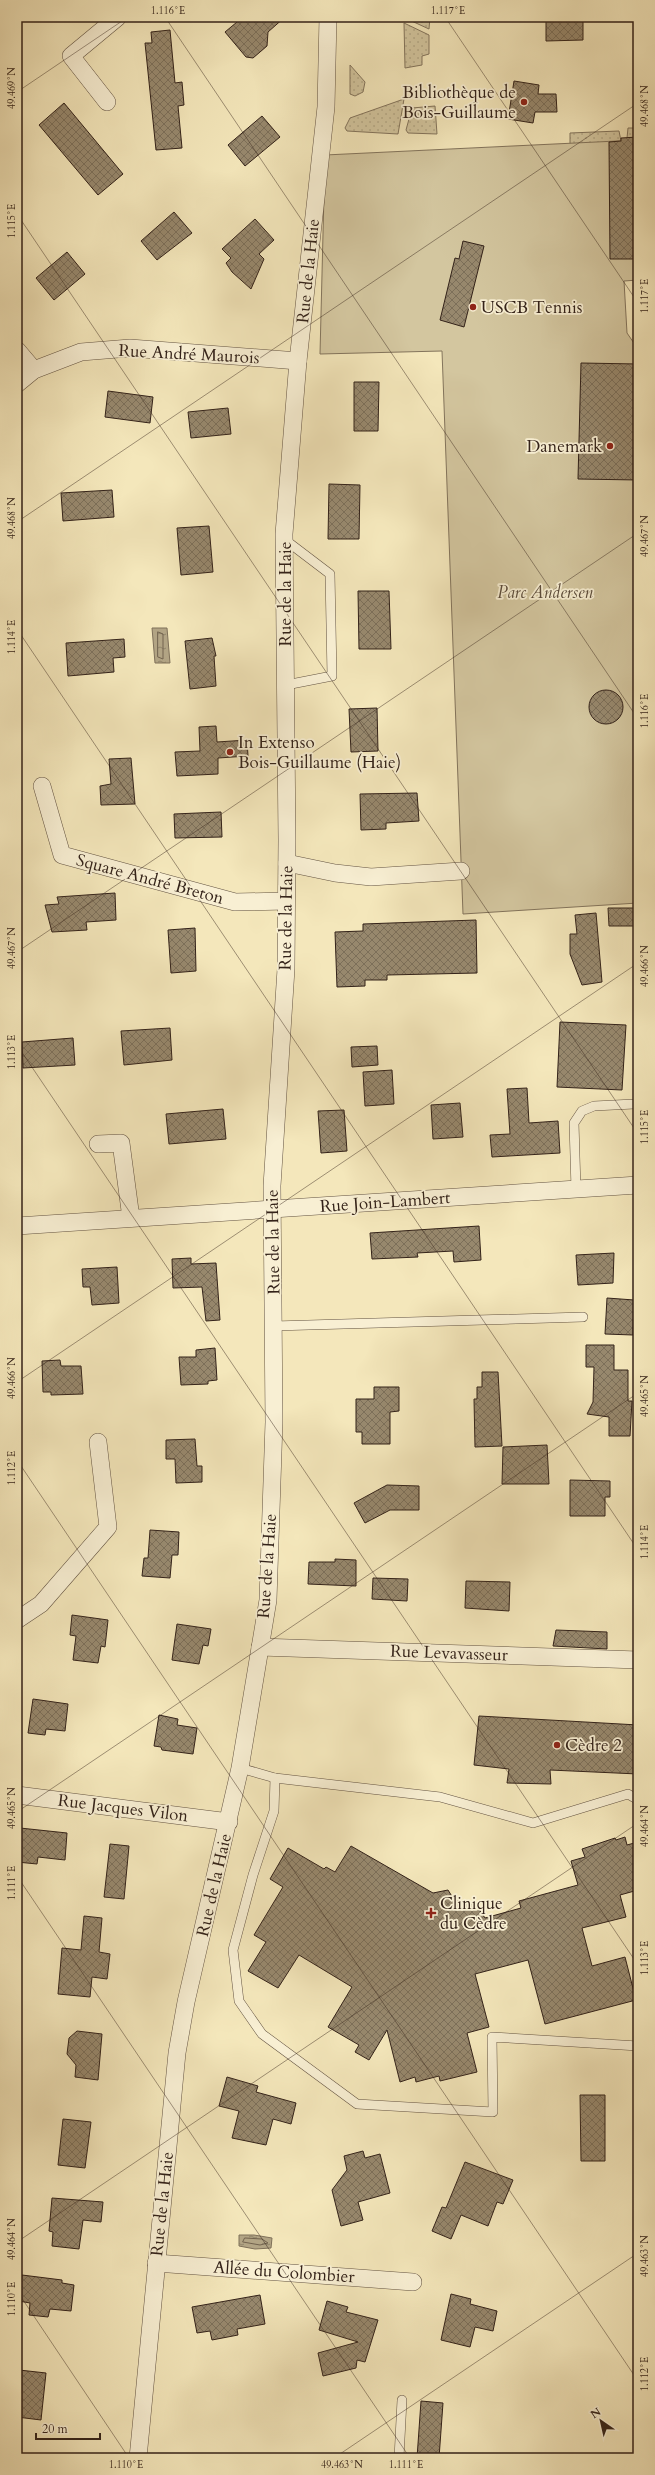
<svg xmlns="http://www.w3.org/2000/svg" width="655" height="2475" font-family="Cardo,serif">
<defs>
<pattern id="grass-dots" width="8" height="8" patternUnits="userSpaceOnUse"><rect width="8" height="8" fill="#d3c69f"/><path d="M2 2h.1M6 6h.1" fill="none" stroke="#b6aa88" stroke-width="1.8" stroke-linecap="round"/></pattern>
<pattern id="water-ripples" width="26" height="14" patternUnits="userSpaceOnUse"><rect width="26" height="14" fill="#b2a484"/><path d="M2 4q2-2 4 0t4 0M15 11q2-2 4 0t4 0" fill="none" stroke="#91856b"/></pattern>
<pattern id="building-cross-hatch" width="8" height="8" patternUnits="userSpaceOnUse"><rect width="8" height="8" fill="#97886d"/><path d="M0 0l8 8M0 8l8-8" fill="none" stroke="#7c6f59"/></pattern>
</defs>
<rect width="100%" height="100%" fill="#f4e7bb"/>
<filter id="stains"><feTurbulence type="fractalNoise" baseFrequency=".005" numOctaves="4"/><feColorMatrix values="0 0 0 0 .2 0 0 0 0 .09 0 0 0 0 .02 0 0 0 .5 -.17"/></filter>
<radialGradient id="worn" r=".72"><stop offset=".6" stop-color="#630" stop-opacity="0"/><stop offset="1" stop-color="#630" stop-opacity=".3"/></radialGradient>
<g fill="url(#grass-dots)" stroke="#83745c">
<polygon points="430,17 429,29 405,18 405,17"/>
<polygon points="404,23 429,35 429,54 422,56 422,65 405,68"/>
<polygon points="350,65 365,82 363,92 355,96 350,94"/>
<polygon points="404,99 398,134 347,131 345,128 350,118"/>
<polygon points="435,106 437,134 408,133 406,130 412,108"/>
<polygon points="628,128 638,128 638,137 627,138"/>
<polygon points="619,131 621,141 570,162 570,133"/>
</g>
<polygon fill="#d3c69f" stroke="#83745c" points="638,140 638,280 624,281 627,333 638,349 638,903 463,914 442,351 320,354 325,155"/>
<g fill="url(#water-ripples)" stroke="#7f7059">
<polygon points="152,628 167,628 170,663 155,663"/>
<polygon points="239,2235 254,2235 272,2238 271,2248 255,2249 239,2246"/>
</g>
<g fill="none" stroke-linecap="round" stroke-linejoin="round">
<g stroke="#72634e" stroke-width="1">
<polygon points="158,632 163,634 163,659 158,657"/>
<polygon points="245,2238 262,2239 268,2243 260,2245 243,2242"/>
</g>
</g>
<g fill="url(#building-cross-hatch)" stroke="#332219">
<polygon points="243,17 285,17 268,32 267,46 253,58 246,57 225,32"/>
<polygon points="546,17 583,17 583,40 546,41"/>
<polygon points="170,30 175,83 182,82 184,105 178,106 182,148 156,150 145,43 152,43 151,32"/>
<polygon points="514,81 539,85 538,94 556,94 557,112 535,112 533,123 508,119"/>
<polygon points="64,103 123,174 98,195 39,125"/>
<polygon points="262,116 280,137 245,166 228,145"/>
<polygon points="638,137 638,259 610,259 609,142 621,141 621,138"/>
<polygon points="174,212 192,233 157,260 141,241"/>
<polygon points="255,219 274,240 259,254 264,259 251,289 232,272 226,263 231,258 222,249"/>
<polygon points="463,241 484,246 464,327 440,320 455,258 459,259"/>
<polygon points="67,252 85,274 54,300 36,278"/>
<polygon points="581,363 638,364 638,480 578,479"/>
<polygon points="354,382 379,382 378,431 354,431"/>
<polygon points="108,391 153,397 150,423 105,417"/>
<polygon points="228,408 231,434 191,438 188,412"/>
<polygon points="329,484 360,485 359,539 328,539"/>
<polygon points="112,490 114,517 63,521 61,493"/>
<polygon points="209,526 213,572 181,575 177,528"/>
<polygon points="358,591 389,591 391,649 359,649"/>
<polygon points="212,638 216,656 214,656 216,686 190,689 185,641"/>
<polygon points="124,639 125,657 113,658 114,672 68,676 66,643"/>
<circle cx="606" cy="707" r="17"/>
<polygon points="377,708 378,751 351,752 349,709"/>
<polygon points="216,726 217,742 247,740 248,756 218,758 218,774 177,776 175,752 200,751 199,727"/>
<polygon points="131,758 135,804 101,805 100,786 111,784 109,759"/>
<polygon points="417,793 419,821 386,823 386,829 361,830 360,794"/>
<polygon points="221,812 222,837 175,838 174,814"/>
<polygon points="115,893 116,920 86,922 87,930 52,932 45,905 59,904 57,897"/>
<polygon points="608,908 638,908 638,926 609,926"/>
<polygon points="596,913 602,982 582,985 570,954 570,934 577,934 575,915"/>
<polygon points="476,920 477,973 387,975 387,980 365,980 365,986 337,987 335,932 363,931 363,924"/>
<polygon points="195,928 196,971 171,973 168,930"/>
<polygon points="560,1022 626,1025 622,1090 557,1087"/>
<polygon points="170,1028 172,1060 124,1065 121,1031"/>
<polygon points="73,1038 75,1065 23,1068 22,1042"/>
<polygon points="377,1046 378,1065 352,1067 351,1047"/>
<polygon points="392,1070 394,1104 365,1106 363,1072"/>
<polygon points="527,1088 529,1123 558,1121 560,1153 492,1157 490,1135 510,1134 507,1089"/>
<polygon points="460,1103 463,1137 433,1139 431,1105"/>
<polygon points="223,1109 226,1139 169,1144 166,1114"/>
<polygon points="344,1110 347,1151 321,1153 318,1111"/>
<polygon points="479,1226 481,1260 454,1262 453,1251 417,1253 418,1257 372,1259 370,1233"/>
<polygon points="614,1253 613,1283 578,1285 576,1255"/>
<polygon points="191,1258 191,1264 216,1263 220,1320 206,1321 202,1287 173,1288 172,1259"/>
<polygon points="117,1267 119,1303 92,1305 90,1287 83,1287 82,1269"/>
<polygon points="607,1298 634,1300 633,1335 605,1334"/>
<polygon points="586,1345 614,1345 614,1370 628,1370 628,1401 632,1401 630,1436 609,1436 609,1417 587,1414 593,1402 594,1367 586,1367"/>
<polygon points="215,1348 217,1380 208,1381 208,1384 181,1385 179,1357 196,1357 196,1350"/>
<polygon points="60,1360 61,1366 81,1366 83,1394 51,1395 51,1392 43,1392 42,1361"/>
<polygon points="482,1372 498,1372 502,1446 475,1447 474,1399 477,1399 477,1387 482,1387"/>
<polygon points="374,1387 399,1387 399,1411 390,1412 390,1444 362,1444 362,1432 356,1432 356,1399 374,1399"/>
<polygon points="195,1439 197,1466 202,1466 202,1482 176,1483 175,1459 166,1459 166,1440"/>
<polygon points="547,1445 549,1484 502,1484 503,1447"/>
<polygon points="570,1480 610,1481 610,1497 605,1497 605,1516 570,1516"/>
<polygon points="387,1485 419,1486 419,1510 390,1510 365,1523 354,1503"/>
<polygon points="150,1530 179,1532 178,1555 172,1555 170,1578 142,1576 144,1558 148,1558"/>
<polygon points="335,1559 356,1560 356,1586 308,1584 309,1562 335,1562"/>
<polygon points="373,1578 408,1579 407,1601 372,1599"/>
<polygon points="466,1581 510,1582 509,1611 465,1608"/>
<polygon points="72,1615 108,1620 105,1647 101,1646 98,1663 73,1660 76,1636 70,1635"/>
<polygon points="177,1624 211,1629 208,1646 203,1645 199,1664 172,1660"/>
<polygon points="556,1630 607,1632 607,1649 553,1646"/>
<polygon points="33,1699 68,1704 65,1731 46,1729 45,1735 28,1733"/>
<polygon points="159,1715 178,1719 177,1725 197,1728 193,1754 162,1750 161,1747 154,1746"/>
<polygon points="479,1716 638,1725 638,1774 550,1770 551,1784 507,1783 509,1769 474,1765"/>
<polygon points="20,1828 67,1833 65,1860 38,1857 37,1864 17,1862 17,1833 20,1834"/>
<polygon points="625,1837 627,1845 638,1842 638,1890 620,1895 626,1917 582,1928 592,1966 625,1957 636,2000 545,2024 528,1960 475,1974 489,2027 467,2033 477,2072 440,2081 439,2076 416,2082 415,2077 400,2082 387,2030 369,2060 355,2052 359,2045 328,2027 352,1987 299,1955 278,1988 248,1971 266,1942 254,1935 283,1887 270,1879 288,1848 324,1869 326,1867 335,1872 351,1846 433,1893 448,1890 453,1898 465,1905 475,1903 485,1918 521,1908 519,1901 578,1885 571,1861 585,1857 582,1849 615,1838 616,1840"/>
<polygon points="110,1844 129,1846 124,1899 104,1897"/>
<polygon points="84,1916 102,1918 99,1952 110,1954 107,1979 92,1977 90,1997 58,1994 62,1948 81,1950"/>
<polygon points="77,2031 102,2034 98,2080 75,2077 76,2065 67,2054 69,2038"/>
<polygon points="227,2077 258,2086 256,2092 296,2103 291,2124 273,2119 266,2145 232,2138 239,2111 219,2106"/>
<polygon points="580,2095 605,2095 605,2161 581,2161"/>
<polygon points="63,2119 91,2122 85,2168 58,2165"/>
<polygon points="363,2151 365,2158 380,2154 390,2193 358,2202 363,2220 341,2226 332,2190 347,2170 344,2156"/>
<polygon points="465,2162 513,2180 503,2204 497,2202 488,2226 461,2215 451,2239 432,2231 442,2207 446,2208"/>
<polygon points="52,2198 103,2202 101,2222 83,2220 79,2249 52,2246 53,2232 49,2231"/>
<polygon points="22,2275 62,2280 62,2283 74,2285 71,2311 50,2309 48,2317 29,2315 30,2303 19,2301"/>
<polygon points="451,2294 471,2299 470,2304 497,2311 493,2331 475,2327 470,2347 441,2340"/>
<polygon points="260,2295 265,2324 237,2329 238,2335 212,2340 210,2331 197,2333 192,2307"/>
<polygon points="327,2301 348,2307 346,2312 378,2320 365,2362 357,2360 356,2368 323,2376 318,2353 358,2342 319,2330"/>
<polygon points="19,2370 46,2373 41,2420 17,2417"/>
<polygon points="421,2401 443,2403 439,2458 417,2458"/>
</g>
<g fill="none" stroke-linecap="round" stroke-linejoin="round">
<defs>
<g id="lane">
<polyline points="284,539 330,574 332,676 286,685"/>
<polyline points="576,1189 574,1123 582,1111 594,1106 634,1104 638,1102"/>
<polyline points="274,1326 583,1317"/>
<polyline points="240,1768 275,1778 440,1797 533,1823 628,1794 638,1800"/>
<polyline points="275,1778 274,1811 253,1875 233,1950 239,2001 262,2034 357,2104 493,2112 492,2037 638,2046"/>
<polyline points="399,2458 402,2400"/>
</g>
<g id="street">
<polyline points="107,102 71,56 118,17"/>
<polyline points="17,350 34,370"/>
<polyline points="17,384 34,370 81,352 130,348 298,361"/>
<polyline points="42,786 62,855 235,902 286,901"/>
<polyline points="287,863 335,873 371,877 461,871"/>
<polyline points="98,1144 121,1143 131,1218"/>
<polyline points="17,1226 638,1185"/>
<polyline points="17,1620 41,1604 108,1527 98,1442"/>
<polyline points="260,1647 638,1660"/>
<polyline points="17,1795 229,1822"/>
<polyline points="156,2263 413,2282"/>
<polyline points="138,2458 177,2053 186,2002 240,1768 268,1600 274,1422 272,1186 286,969 287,840 284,534 298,361 326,107 328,17"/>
</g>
</defs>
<use href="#lane" stroke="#635342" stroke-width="10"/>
<use href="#street" stroke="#635342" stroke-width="18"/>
<use href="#lane" stroke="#f8efd3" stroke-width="9"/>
<use href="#street" stroke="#f8efd3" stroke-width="17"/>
</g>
<path fill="none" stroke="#332219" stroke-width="1" stroke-opacity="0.45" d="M 165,17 L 638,719M 445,17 L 638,303M 17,92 L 128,17M 17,214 L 638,1134M 17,522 L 638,103M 17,629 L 638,1550M 17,952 L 638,533M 17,1045 L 638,1965M 17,1382 L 638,963M 17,1460 L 638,2381M 17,1812 L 638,1393M 17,1876 L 410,2458M 17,2242 L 638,1823M 17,2291 L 129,2458M 334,2458 L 638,2253"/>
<g fill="#8f2418" stroke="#f8efd3" stroke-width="1.5">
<circle cx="524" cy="102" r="4"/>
<circle cx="473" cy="307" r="4"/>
<circle cx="610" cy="446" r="4"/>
<circle cx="230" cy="752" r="4"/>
<circle cx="557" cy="1745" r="4"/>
<path d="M429 1907h4v4h4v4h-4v4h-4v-4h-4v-4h4z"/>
</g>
<g text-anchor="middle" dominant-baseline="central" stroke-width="3.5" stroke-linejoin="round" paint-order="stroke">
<g font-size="17" fill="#332219" stroke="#f8efd3" text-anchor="start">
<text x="516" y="92" text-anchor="end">Bibliothèque de<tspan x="516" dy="20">Bois-Guillaume</tspan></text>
<text x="481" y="307">USCB Tennis</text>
<text x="602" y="446" text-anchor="end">Danemark</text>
<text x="238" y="742">In Extenso<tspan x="238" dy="20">Bois-Guillaume (Haie)</tspan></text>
<text x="565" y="1745">Cèdre 2</text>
<text x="440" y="1903">Clinique<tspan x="440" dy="20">du Cèdre</tspan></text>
</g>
<g font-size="17" fill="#332219" stroke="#f8efd3">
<text transform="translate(308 271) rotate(-84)">Rue de la Haie</text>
<text transform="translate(189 354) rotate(3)">Rue André Maurois</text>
<text transform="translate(285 594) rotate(-90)">Rue de la Haie</text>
<text transform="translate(150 879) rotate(15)">Square André Breton</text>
<text transform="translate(286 918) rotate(-89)">Rue de la Haie</text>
<text transform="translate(385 1202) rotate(-4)">Rue Join-Lambert</text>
<text transform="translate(273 1242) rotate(-91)">Rue de la Haie</text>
<text transform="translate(267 1566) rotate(-86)">Rue de la Haie</text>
<text transform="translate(449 1653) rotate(2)">Rue Levavasseur</text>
<text transform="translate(123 1808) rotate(7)">Rue Jacques Vilon</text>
<text transform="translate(214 1885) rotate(-77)">Rue de la Haie</text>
<text transform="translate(162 2204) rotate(-84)">Rue de la Haie</text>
<text transform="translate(284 2272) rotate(4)">Allée du Colombier</text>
</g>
<g font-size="17" font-style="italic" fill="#5b4b3a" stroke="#f8efd3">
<text x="545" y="592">Parc Andersen</text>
</g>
</g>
<rect width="655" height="2475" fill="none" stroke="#f4e7bb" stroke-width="44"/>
<g transform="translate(601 2421) rotate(326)" stroke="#f8efd3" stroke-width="3" paint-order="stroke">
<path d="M0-3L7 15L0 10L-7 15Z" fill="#332219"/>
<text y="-6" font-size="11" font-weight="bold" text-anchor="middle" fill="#332219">N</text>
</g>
<path d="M36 2433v6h64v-6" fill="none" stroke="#332219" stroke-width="2"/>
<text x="42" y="2433" font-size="12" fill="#332219" stroke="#f8efd3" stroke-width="3" paint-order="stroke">20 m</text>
<rect x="22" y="22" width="611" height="2431" fill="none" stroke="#332219" stroke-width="1.5"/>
<g font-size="10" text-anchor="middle" fill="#332219">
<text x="168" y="14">1.116°E</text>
<text x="448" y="14">1.117°E</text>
<text transform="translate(11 88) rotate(-90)" y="4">49.469°N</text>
<text transform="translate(644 106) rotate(-90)" y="4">49.468°N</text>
<text transform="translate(11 221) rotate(-90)" y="4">1.115°E</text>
<text transform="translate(644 296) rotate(-90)" y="4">1.117°E</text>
<text transform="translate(11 518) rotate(-90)" y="4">49.468°N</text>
<text transform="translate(644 536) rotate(-90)" y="4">49.467°N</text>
<text transform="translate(11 637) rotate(-90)" y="4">1.114°E</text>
<text transform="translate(644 711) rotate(-90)" y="4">1.116°E</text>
<text transform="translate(11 948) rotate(-90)" y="4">49.467°N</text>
<text transform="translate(644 966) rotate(-90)" y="4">49.466°N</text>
<text transform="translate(11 1052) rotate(-90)" y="4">1.113°E</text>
<text transform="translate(644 1127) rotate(-90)" y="4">1.115°E</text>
<text transform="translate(11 1378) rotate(-90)" y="4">49.466°N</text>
<text transform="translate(644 1396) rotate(-90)" y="4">49.465°N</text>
<text transform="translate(11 1468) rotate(-90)" y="4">1.112°E</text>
<text transform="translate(644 1542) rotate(-90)" y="4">1.114°E</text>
<text transform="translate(11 1808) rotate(-90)" y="4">49.465°N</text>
<text transform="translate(644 1826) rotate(-90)" y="4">49.464°N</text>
<text transform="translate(11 1883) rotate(-90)" y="4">1.111°E</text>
<text transform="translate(644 1958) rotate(-90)" y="4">1.113°E</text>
<text transform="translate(11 2239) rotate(-90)" y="4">49.464°N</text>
<text transform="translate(644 2256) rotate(-90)" y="4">49.463°N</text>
<text transform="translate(11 2299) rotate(-90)" y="4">1.110°E</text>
<text transform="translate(644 2374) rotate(-90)" y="4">1.112°E</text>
<text x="126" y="2468">1.110°E</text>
<text x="342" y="2468">49.463°N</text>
<text x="406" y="2468">1.111°E</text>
</g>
<rect width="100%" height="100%" filter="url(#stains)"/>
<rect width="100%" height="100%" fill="url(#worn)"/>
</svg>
